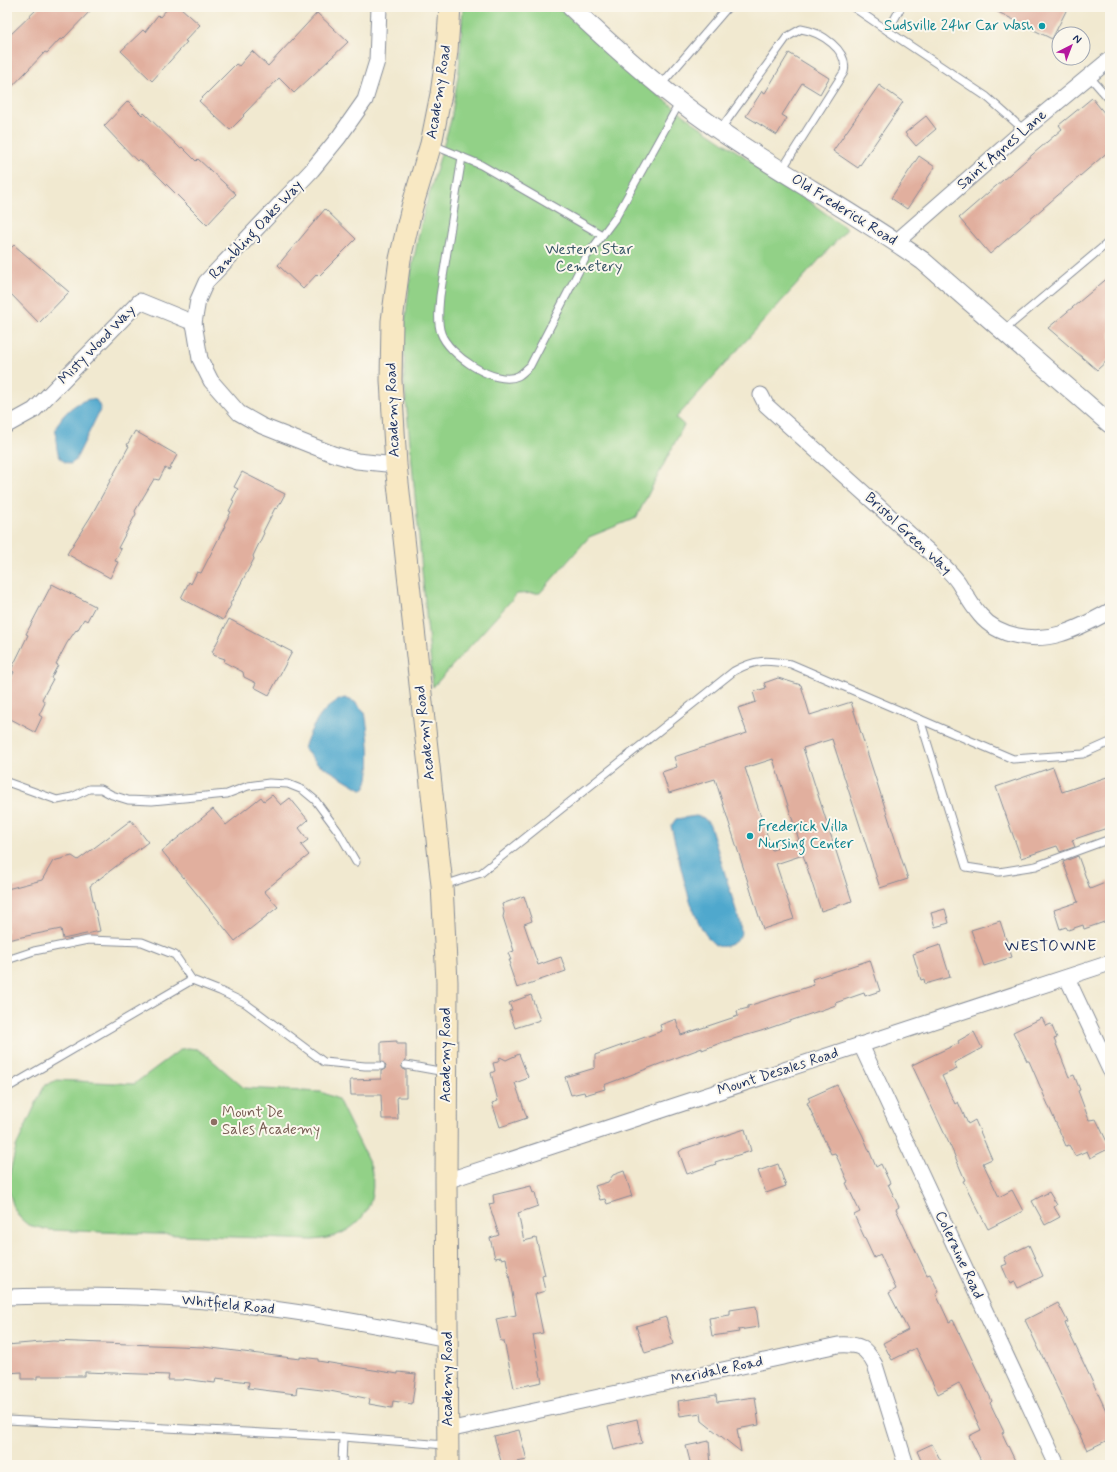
<svg xmlns="http://www.w3.org/2000/svg" width="1117" height="1472" font-family="Mynerve,sans-serif">
<rect width="100%" height="100%" fill="#fbf7ec"/>
<filter id="ink" filterUnits="userSpaceOnUse"><feTurbulence type="fractalNoise" baseFrequency=".025" numOctaves="2"/><feDisplacementMap in="SourceGraphic" scale="8" xChannelSelector="R" yChannelSelector="G"/><feConvolveMatrix kernelMatrix="1 2 1 2 8 2 1 2 1" color-interpolation-filters="sRGB"/></filter>
<filter id="wash" filterUnits="userSpaceOnUse"><feTurbulence type="fractalNoise" baseFrequency=".012" numOctaves="4" result="noise"/><feDisplacementMap in="SourceGraphic" scale="16" xChannelSelector="R" yChannelSelector="G"/><feGaussianBlur stdDeviation="0.9" result="paint"/><feColorMatrix in="noise" values="0 0 0 0 0 0 0 0 0 0 0 0 0 0 0 0 0 1.4 0 .05"/><feComposite in="paint" operator="in"/></filter>
<g filter="url(#wash)">
<rect width="100%" height="100%" fill="#f1e9d0"/>
<g fill="#92d187" stroke="#568072">
<polygon points="463,7 558,7 629,72 693,122 781,181 847,229 676,418 684,425 636,518 589,537 540,593 517,594 433,687 404,379 405,323 411,272 423,215 451,120 459,70"/>
<path d="M 188,1048 L 197,1049 L 206,1055 L 244,1088 L 321,1092 L 338,1099 L 370,1164 C 382,1208 355,1238 312,1240 L 49,1230 L 28,1225 L 20,1218 L 14,1208 L 8,1188 L 9,1177 L 16,1147 L 44,1086 L 57,1080 L 134,1084 L 181,1049 Z"/>
</g>
<g fill="#50a8cd" stroke="#366c96">
<path d="M 90,399 L 96,400 L 101,408 L 75,461 L 70,464 C 57,460 57,451 56,439 C 56,435 55,430 57,426 C 62,414 77,401 90,399 Z"/>
<path d="M 345,698 L 355,702 L 365,712 C 368,730 374,775 364,789 L 361,789 L 317,763 L 304,749 C 309,730 324,703 345,698 Z"/>
<path d="M 696,816 L 704,818 L 710,825 L 740,923 C 740,927 742,932 740,936 C 736,944 721,950 714,944 C 690,924 679,856 671,826 L 676,819 Z"/>
</g>
<g id="blocks">
<g fill="#e1af9e" fill-rule="evenodd">
<polygon points="39,7 94,7 62,40 60,39 47,53 45,52 7,92 7,38"/>
<polygon points="169,7 180,7 200,25 185,41 187,42 152,81 121,51 143,30 145,32 158,15 160,17"/>
<polygon points="988,7 1068,7 1052,39"/>
<polygon points="317,13 348,42 294,93 279,78 243,115 244,116 230,130 199,101 236,64 239,66 252,51 268,66"/>
<polygon points="789,53 829,78 820,94 802,83 782,115 787,118 777,135 746,116 762,91 765,93"/>
<polygon points="879,85 903,102 858,168 833,151"/>
<polygon points="1092,98 1110,120 1110,150 990,254 959,218 1062,129 1059,125"/>
<polygon points="128,101 142,115 144,113 180,148 182,147 196,161 198,159 236,194 207,225 157,175 139,159 137,161 104,126"/>
<polygon points="926,116 936,129 916,146 905,133"/>
<polygon points="919,156 935,167 907,209 891,198"/>
<polygon points="325,209 356,239 319,276 317,274 303,289 278,265"/>
<polygon points="14,245 69,292 39,323 7,290 7,252"/>
<polygon points="1110,276 1110,358 1097,370 1048,328"/>
<polygon points="135,431 177,455 169,470 165,468 159,480 154,479 135,511 136,514 118,548 121,549 115,561 118,562 110,578 67,554 91,516 129,446 127,445"/>
<polygon points="242,472 285,494 277,509 275,508 263,532 264,533 253,556 254,559 230,604 231,605 223,620 181,598 189,582 191,584 197,572 201,573 225,526 224,525 231,512 229,511 234,501 232,500 238,489 234,487"/>
<polygon points="52,584 95,606 87,621 84,619 77,631 76,630 67,643 56,664 58,665 51,678 53,679 42,699 45,703 39,715 42,717 35,732 7,717 7,686 14,672 11,670 28,635 26,634"/>
<polygon points="229,619 292,652 269,695 254,687 256,683 244,677 243,672 224,662 225,659 213,655 214,653 212,652"/>
<path d="M 778,678 L 801,685 L 810,715 L 851,702 L 908,879 L 880,888 L 832,739 L 803,748 L 852,901 L 821,911 L 803,855 L 776,864 L 794,919 L 763,929 L 715,779 L 669,793 L 662,772 L 677,767 L 674,757 L 747,733 L 738,708 L 756,702 L 753,692 L 766,688 L 764,683 ZM 773,759 L 799,840 L 772,850 L 745,768 Z"/>
<polygon points="1053,767 1062,792 1110,776 1110,827 1072,840 1075,847 1060,852 1057,846 1021,858 996,787"/>
<polygon points="272,795 281,805 290,798 308,820 299,828 308,840 301,845 309,855 264,891 278,907 235,941 162,851 213,809 226,825 261,797 264,801"/>
<polygon points="131,820 148,842 90,886 100,931 63,939 61,929 7,940 7,889 42,880 53,861 72,856 78,860"/>
<polygon points="1078,856 1090,889 1110,881 1110,920 1084,929 1083,925 1068,930 1066,927 1060,929 1054,910 1078,902 1063,862"/>
<polygon points="524,896 532,921 524,924 538,965 561,957 566,971 517,988 509,965 511,964 509,960 511,960 508,953 514,951 503,917 504,912 502,904"/>
<polygon points="945,909 949,923 935,927 931,913"/>
<polygon points="1000,921 1012,957 984,966 971,930"/>
<polygon points="940,945 950,977 925,984 924,979 921,980 913,954"/>
<polygon points="870,960 880,991 865,996 864,993 835,1003 836,1005 761,1031 723,1042 702,1050 702,1048 604,1085 605,1089 585,1095 584,1092 571,1095 565,1077 595,1068 595,1055 662,1031 660,1025 676,1019 681,1035 738,1016 737,1011 748,1008 748,1006 814,985 812,979"/>
<polygon points="531,995 540,1020 515,1028 509,1011 512,1010 509,1003"/>
<polygon points="1042,1018 1046,1026 1051,1024 1057,1038 1054,1039 1069,1077 1074,1075 1080,1090 1078,1091 1089,1120 1096,1119 1110,1148 1090,1158 1087,1151 1075,1156 1069,1145 1066,1146 1029,1061 1027,1061 1013,1032"/>
<polygon points="974,1032 982,1048 954,1063 957,1069 942,1076 955,1104 958,1102 968,1124 975,1120 992,1159 983,1163 999,1197 1012,1190 1023,1211 988,1229 963,1181 965,1180 954,1154 912,1065 959,1043 958,1041"/>
<polygon points="397,1041 397,1044 406,1044 406,1060 401,1065 403,1069 406,1070 406,1097 397,1097 398,1119 382,1119 381,1095 351,1095 350,1080 381,1079 381,1071 385,1069 386,1066 381,1061 381,1042"/>
<polygon points="519,1054 528,1077 526,1079 515,1083 527,1118 500,1127 492,1103 498,1101 491,1073 495,1071 493,1063 498,1062 500,1057 506,1060"/>
<polygon points="837,1085 863,1136 876,1167 881,1164 890,1183 888,1184 899,1207 896,1209 927,1275 930,1274 939,1292 936,1294 949,1322 953,1320 992,1401 990,1403 1004,1432 1002,1433 1017,1465 983,1465 969,1436 981,1430 959,1383 938,1394 916,1348 892,1360 883,1343 908,1330 889,1293 896,1289 880,1254 874,1258 854,1215 860,1212 846,1183 848,1182 835,1153 831,1154 807,1103 810,1101 808,1098"/>
<polygon points="745,1129 751,1151 715,1162 716,1164 687,1174 679,1152 683,1149"/>
<polygon points="778,1164 786,1186 766,1193 758,1171"/>
<polygon points="624,1171 632,1196 607,1204 605,1199 600,1200 595,1186 608,1182 613,1175"/>
<polygon points="531,1186 533,1193 535,1192 538,1206 518,1213 524,1241 536,1238 545,1275 542,1276 545,1291 535,1294 543,1333 533,1335 542,1382 514,1388 504,1341 501,1341 496,1319 516,1315 506,1258 502,1259 501,1257 495,1258 490,1238 499,1235 489,1204 494,1203 493,1195"/>
<polygon points="1049,1192 1057,1205 1054,1207 1060,1217 1045,1225 1032,1201"/>
<polygon points="1029,1245 1043,1276 1018,1288 1015,1282 1010,1284 1002,1266 1007,1264 1004,1257"/>
<polygon points="1058,1303 1068,1322 1065,1323 1066,1326 1110,1419 1110,1439 1087,1450 1025,1320"/>
<polygon points="756,1306 759,1327 738,1330 739,1332 712,1336 709,1318 730,1315 730,1310"/>
<polygon points="666,1317 673,1344 645,1353 636,1326"/>
<polygon points="53,1341 203,1347 300,1359 300,1357 318,1359 318,1361 398,1374 398,1372 416,1374 412,1404 393,1401 392,1408 369,1404 370,1399 330,1391 297,1387 296,1394 263,1390 248,1388 249,1382 216,1378 215,1383 183,1379 183,1380 168,1380 169,1375 85,1372 85,1376 37,1376 37,1379 22,1379 22,1372 7,1373 7,1345"/>
<polygon points="716,1395 717,1402 755,1397 759,1425 737,1429 741,1452 702,1421 701,1413 680,1416 678,1401"/>
<polygon points="637,1419 642,1443 614,1450 608,1426"/>
<polygon points="519,1430 527,1460 502,1465 494,1436"/>
<polygon points="709,1441 711,1465 691,1465 686,1446"/>
<polygon points="932,1444 943,1465 923,1465 917,1451"/>
</g>
</g>
</g>
<g filter="url(#ink)">
<use href="#blocks" fill-opacity="0" stroke="#868c97" stroke-width="1"/>
<g fill="none" stroke-linecap="round" stroke-linejoin="round">
<defs>
<g id="service">
<polyline points="853,7 888,31"/>
<polyline points="901,7 888,31 987,97 1024,130"/>
<polyline points="1089,76 1110,100"/>
<polyline points="660,86 728,7"/>
<path d="M 720,130 L 787,37 L 801,29 C 821,32 849,50 844,72 L 781,171"/>
<polyline points="433,145 481,165 602,235"/>
<path d="M 462,157 L 440,296 C 439,308 437,322 441,333 C 448,354 495,387 518,376 C 522,374 526,369 530,366 L 586,257 L 616,217 L 680,102"/>
<polyline points="1004,330 1110,241"/>
<polyline points="920,719 966,867 999,872 1036,866 1110,839"/>
<polyline points="7,782 57,800 72,797 89,789 101,789 112,795 128,800 152,801 227,794 248,786 269,783 288,784 303,790 315,800 338,831 356,862"/>
<path d="M 444,885 L 481,873 L 734,671 C 756,659 766,660 791,664 L 1013,759 L 1083,754 L 1110,742"/>
<polyline points="7,960 34,951 88,940 142,942 175,955 192,980 220,991 245,1003 324,1062 365,1066 381,1066"/>
<polyline points="406,1065 445,1072"/>
<polyline points="7,1088 192,980"/>
<polyline points="7,1420 343,1437 445,1445"/>
<polyline points="342,1465 343,1437"/>
</g>
<g id="minor">
<polyline points="379,7 377,61 365,100 339,137 312,170 206,282 198,300 194,323 200,359 211,381 239,413 262,426 333,454 357,461 396,465"/>
<polyline points="896,242 1024,130 1110,59"/>
<path d="M 761,395 L 766,405 L 777,415 L 935,557 C 942,565 952,573 958,582 C 965,593 971,605 980,615 C 998,637 1034,642 1060,634 C 1077,629 1094,620 1110,611"/>
<polyline points="7,425 34,410 140,301 194,323"/>
<polyline points="1067,978 1110,1070"/>
<polyline points="861,1045 1057,1465"/>
<polyline points="446,1181 1110,963"/>
<path d="M 7,1297 C 80,1295 153,1295 225,1303 C 300,1311 373,1324 447,1339"/>
<path d="M 448,1430 L 838,1345 C 859,1344 865,1346 875,1365 L 906,1465"/>
</g>
<path id="tertiary" d="M 571,7 C 606,40 642,73 680,102 C 757,161 844,205 923,261 L 1110,424"/>
<polyline id="secondary" points="448,1465 446,1181 447,982 442,885 396,465 391,380 392,321 400,259 412,207 431,144 441,94 447,51 450,7"/>
</defs>
<use href="#service" stroke="#868c97" stroke-width="9"/>
<use href="#minor" stroke="#868c97" stroke-width="17"/>
<use href="#tertiary" stroke="#868c97" stroke-width="20"/>
<use href="#secondary" stroke="#868c97" stroke-width="23"/>
<use href="#service" stroke="#fff" stroke-width="7"/>
<use href="#minor" stroke="#fff" stroke-width="15"/>
<use href="#tertiary" stroke="#fff" stroke-width="18"/>
<use href="#secondary" stroke="#f8e8c3" stroke-width="21"/>
</g>
</g>
<g fill="#0f9aa8" stroke="#fbf7ec" stroke-width="1.5">
<circle cx="1042" cy="26" r="4"/>
<circle cx="750" cy="836" r="4"/>
</g>
<circle fill="#8d6e63" stroke="#fbf7ec" stroke-width="1.5" cx="214" cy="1122" r="4"/>
<g text-anchor="middle" dominant-baseline="central" stroke-width="4" stroke-linejoin="round" paint-order="stroke">
<g font-size="15" fill="#0d838f" stroke="#fbf7ec" text-anchor="end">
<text x="1034" y="26">Sudsville 24hr Car Wash</text>
<text x="758" y="827" text-anchor="start">Frederick Villa<tspan x="758" dy="17">Nursing Center</tspan></text>
</g>
<g font-size="15" fill="#1b2f5e" stroke="#fbf7ec">
<text transform="translate(439 92) rotate(-81)">Academy Road</text>
<text transform="translate(1002 150) rotate(-41)">Saint Agnes Lane</text>
<text transform="translate(844 210) rotate(32)">Old Frederick Road</text>
<text transform="translate(256 230) rotate(-47)">Rambling Oaks Way</text>
<text transform="translate(97 345) rotate(-46)">Misty Wood Way</text>
<text transform="translate(393 410) rotate(-92)">Academy Road</text>
<text transform="translate(908 534) rotate(43)">Bristol Green Way</text>
<text transform="translate(425 733) rotate(-96)">Academy Road</text>
<text transform="translate(446 1055) rotate(-90)">Academy Road</text>
<text transform="translate(778 1072) rotate(-18)">Mount Desales Road</text>
<text transform="translate(959 1255) rotate(65)">Coleraine Road</text>
<text transform="translate(228 1305) rotate(6)">Whitfield Road</text>
<text transform="translate(717 1371) rotate(-12)">Meridale Road</text>
<text transform="translate(448 1379) rotate(-90)">Academy Road</text>
</g>
<g font-size="15" fill="#395868" stroke="#fbf7ec">
<text x="589" y="250">Western Star<tspan x="589" dy="17">Cemetery</tspan></text>
</g>
<g font-size="15" fill="#785e54" stroke="#fbf7ec" text-anchor="start">
<text x="222" y="1113">Mount De<tspan x="222" dy="17">Sales Academy</tspan></text>
</g>
<g font-size="16" letter-spacing="1" fill="#1b2f5e" stroke="#fbf7ec">
<text x="1051" y="946">WESTOWNE</text>
</g>
</g>
<rect width="1117" height="1472" fill="none" stroke="#fbf7ec" stroke-width="24"/>
<g transform="translate(1071 46) rotate(42)"><circle r="19" fill="#fbf7ec" stroke="#a1a7b3"/>
<path d="M0-3L7 15L0 10L-7 15Z" fill="#b5179e"/>
<text y="-6" font-size="11" font-weight="bold" text-anchor="middle" fill="#1b2f5e">N</text>
</g>
</svg>
